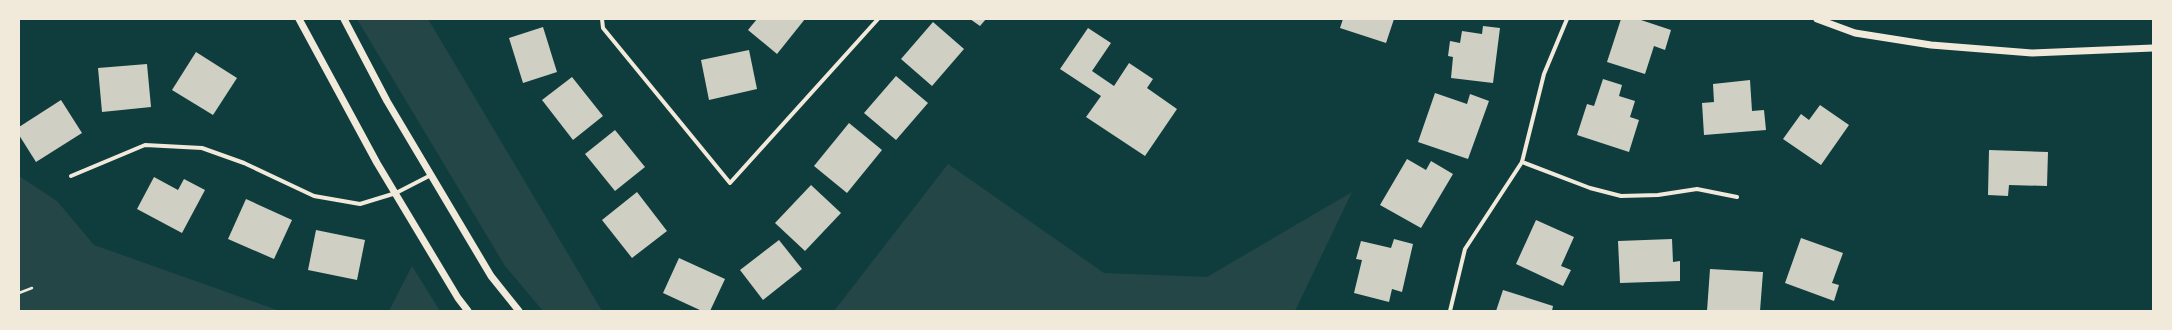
<svg xmlns="http://www.w3.org/2000/svg" width="2172" height="330" font-family="'Titillium Web',sans-serif">
<rect width="100%" height="100%" fill="#0f3d3e"/>
<g fill="#244646">
<polygon points="357,19 428,19 602,311 543,311 505,266"/>
<polygon points="948,164 1104,273 1207,277 1352,192 1295,311 834,311"/>
<polygon points="19,176 57,201 94,245 280,311 19,311"/>
<polygon points="412,266 440,311 389,311"/>
</g>
<g fill="#cfcfc3">
<polygon points="757,19 805,19 777,54 748,30"/>
<polygon points="970,19 986,19 980,26"/>
<polygon points="1343,19 1394,19 1386,43 1340,28"/>
<polygon points="1621,19 1638,19 1671,30 1665,50 1654,46 1645,74 1607,62"/>
<polygon points="933,22 964,49 932,86 901,59"/>
<polygon points="1483,26 1500,28 1493,83 1451,78 1453,57 1448,56 1450,41 1460,43 1462,31 1482,34"/>
<polygon points="543,27 557,72 523,83 509,38"/>
<polygon points="1088,28 1111,43 1092,71 1114,86 1129,63 1153,79 1147,88 1177,109 1145,156 1086,117 1101,96 1060,69"/>
<polygon points="749,50 757,89 709,100 701,60"/>
<polygon points="196,52 237,78 213,115 172,90"/>
<polygon points="147,64 151,107 102,112 98,68"/>
<polygon points="896,76 928,103 896,140 864,113"/>
<polygon points="572,77 603,116 573,140 542,100"/>
<polygon points="1603,79 1622,85 1619,96 1635,101 1630,117 1639,120 1629,152 1577,135 1587,104 1594,106"/>
<polygon points="1750,80 1752,111 1764,110 1766,130 1704,135 1702,103 1714,102 1713,84"/>
<polygon points="1435,93 1467,104 1470,94 1489,101 1468,159 1418,142"/>
<polygon points="61,100 82,133 36,162 19,135 19,127"/>
<polygon points="1820,105 1849,125 1821,165 1783,139 1801,114 1809,120"/>
<polygon points="849,123 882,150 847,193 814,166"/>
<polygon points="615,130 645,167 615,191 585,154"/>
<polygon points="1989,150 2048,152 2047,186 2009,185 2008,196 1988,195"/>
<polygon points="1407,159 1426,170 1431,161 1453,174 1421,228 1380,205"/>
<polygon points="154,177 178,190 184,179 205,190 182,233 137,209"/>
<polygon points="811,185 841,213 805,251 775,223"/>
<polygon points="637,192 667,231 632,258 602,220"/>
<polygon points="246,199 292,220 274,259 228,239"/>
<polygon points="1536,220 1574,237 1561,266 1571,270 1563,286 1516,264"/>
<polygon points="316,230 365,240 357,280 308,270"/>
<polygon points="1801,238 1843,253 1832,283 1839,285 1834,301 1785,283"/>
<polygon points="1394,239 1413,244 1402,292 1392,289 1389,302 1354,293 1362,260 1356,259 1361,241 1391,248"/>
<polygon points="1672,239 1673,262 1680,261 1680,281 1620,283 1618,241"/>
<polygon points="779,240 802,269 763,300 740,270"/>
<polygon points="679,258 725,279 710,311 702,311 663,293"/>
<polygon points="1710,269 1763,272 1760,311 1707,311"/>
<polygon points="1503,290 1553,306 1552,311 1496,311"/>
</g>
<g fill="none" stroke-linecap="round" stroke-linejoin="round">
<polyline stroke="#f1e9da" stroke-width="2.5" points="19,293 32,288"/>
<g stroke="#f1e9da" stroke-width="4">
<polyline points="602,19 603,28 730,183 878,19"/>
<polyline points="1522,162 1590,188 1621,196 1658,195 1697,189 1737,197"/>
<polyline points="71,176 145,145 202,148 244,163 314,196 360,204 396,193 431,175"/>
<polyline points="1450,311 1465,249 1522,162 1544,74 1567,19"/>
</g>
<g stroke="#f1e9da" stroke-width="7">
<polyline points="299,19 377,163 458,298 468,311"/>
<polyline points="344,19 387,101 491,276 519,311"/>
<polyline points="1817,19 1855,33 1931,45 2032,53 2153,48"/>
</g>
</g>
<rect width="2172" height="330" fill="none" stroke="#f1e9da" stroke-width="40"/>
</svg>
